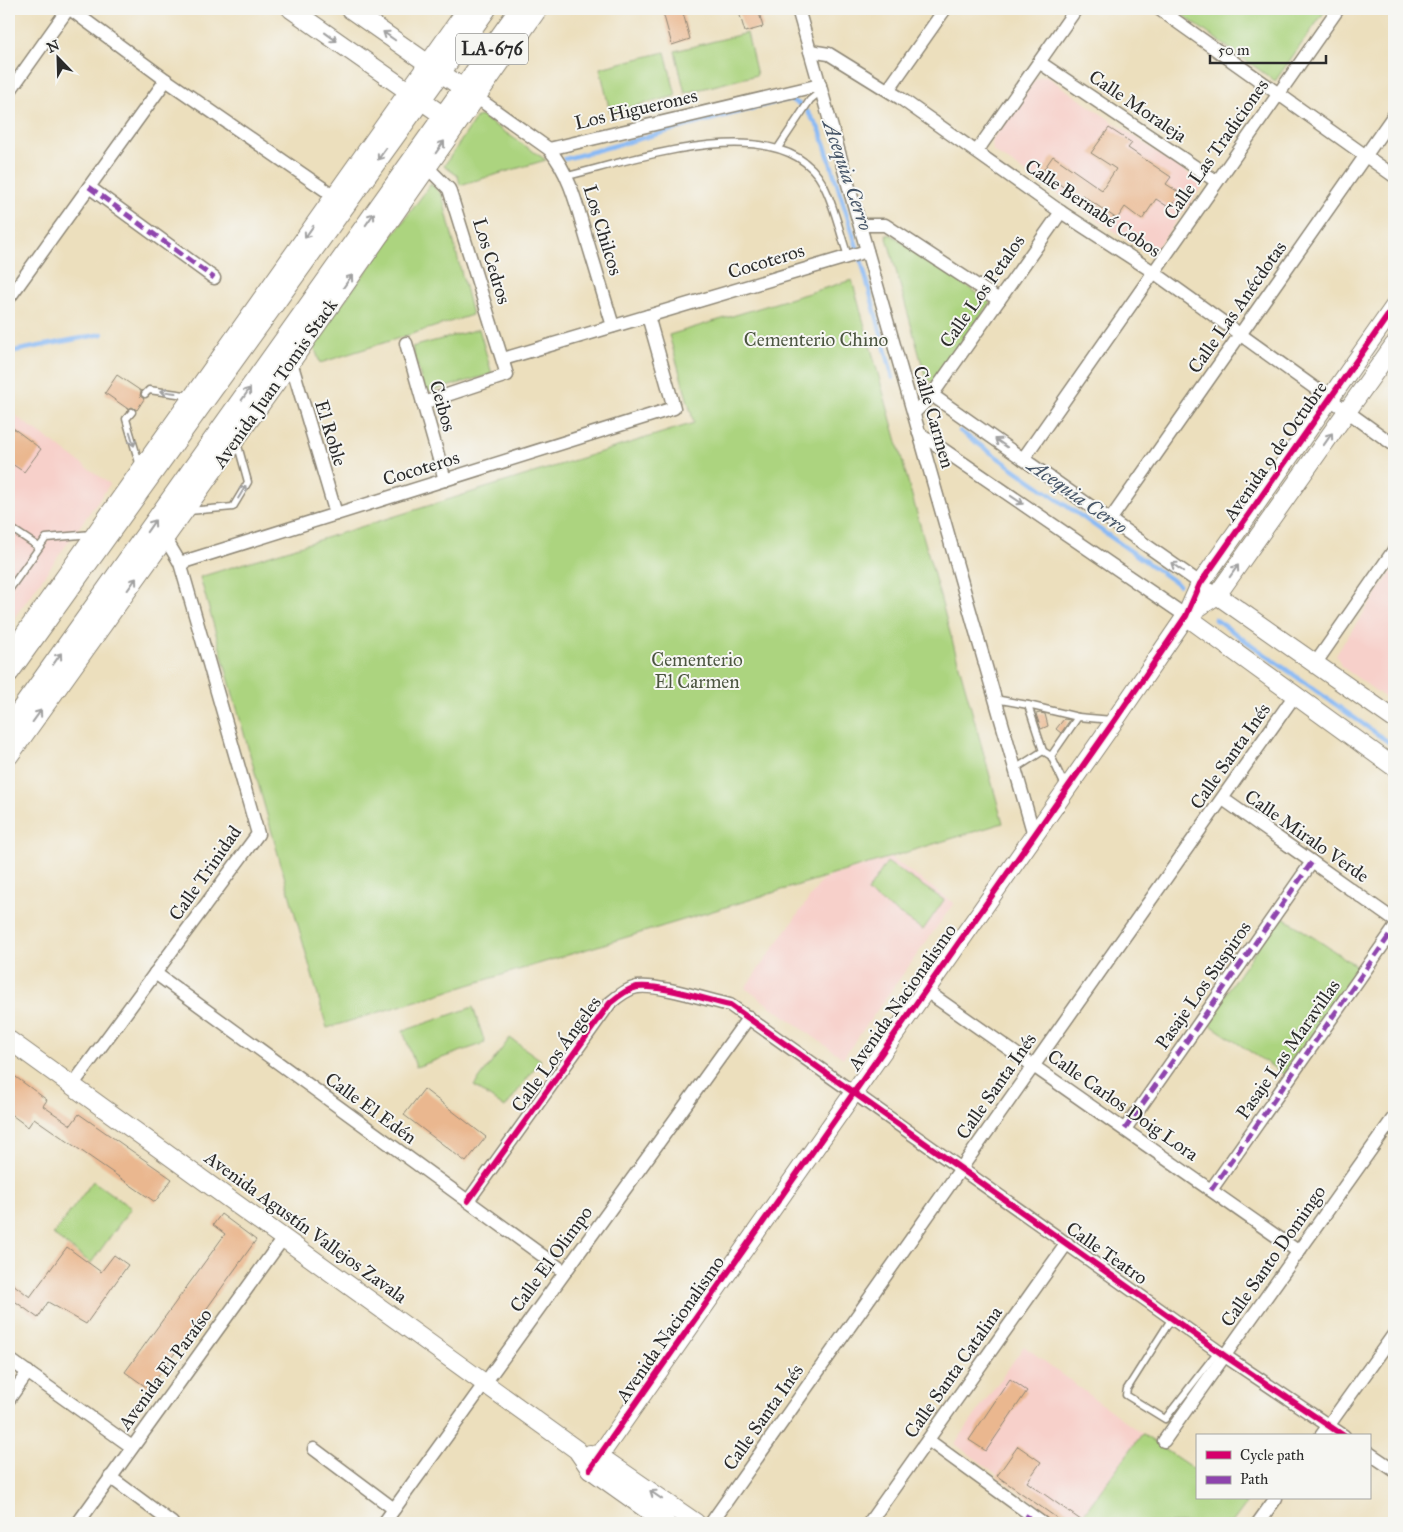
<svg xmlns="http://www.w3.org/2000/svg" width="1403" height="1532" font-family="'IM FELL Great Primer',serif">
<rect width="100%" height="100%" fill="#f6f6f2"/>
<filter id="ink" filterUnits="userSpaceOnUse"><feTurbulence type="fractalNoise" baseFrequency=".02" numOctaves="2"/><feDisplacementMap in="SourceGraphic" scale="10" xChannelSelector="R" yChannelSelector="G"/><feConvolveMatrix kernelMatrix="1 2 1 2 8 2 1 2 1" color-interpolation-filters="sRGB"/></filter>
<filter id="wash" filterUnits="userSpaceOnUse"><feTurbulence type="fractalNoise" baseFrequency=".0096" numOctaves="4" result="noise"/><feDisplacementMap in="SourceGraphic" scale="20" xChannelSelector="R" yChannelSelector="G"/><feGaussianBlur stdDeviation="1.12" result="paint"/><feColorMatrix in="noise" values="0 0 0 0 0 0 0 0 0 0 0 0 0 0 0 0 0 1.4 0 .05"/><feComposite in="paint" operator="in"/></filter>
<g filter="url(#wash)">
<rect width="100%" height="100%" fill="#ecdfbd"/>
<g fill="#f7d0ca">
<polygon points="1046,76 1199,181 1201,188 1154,252 1149,254 993,151 992,140 1036,79"/>
<polygon points="9,411 110,484 9,625"/>
<polygon points="1394,568 1394,704 1341,666 1336,654"/>
<polygon points="891,858 954,903 843,1058 745,988 823,879"/>
<polygon points="1024,1346 1142,1434 1077,1523 1064,1523 955,1444"/>
</g>
<g fill="#acd47f" stroke="#6c8055">
<polygon points="1174,9 1321,9 1325,11 1275,81"/>
<polygon points="747,33 757,75 685,93 675,51"/>
<polygon points="665,52 676,96 610,112 600,68"/>
<polygon points="481,116 546,160 460,185 458,176 444,166 477,117"/>
<polygon points="431,184 442,195 472,315 320,363 313,343"/>
<polygon points="886,234 892,235 990,302 934,383 926,379"/>
<polygon points="852,280 1003,823 327,1028 200,577 694,423 669,335"/>
<polygon points="479,329 492,374 425,393 412,347"/>
<polygon points="887,862 944,900 923,930 867,892"/>
<polygon points="1280,915 1358,967 1285,1075 1206,1022"/>
<polygon points="473,1007 485,1043 416,1067 403,1031"/>
<polygon points="510,1038 541,1060 505,1108 474,1086"/>
<polygon points="93,1181 131,1208 91,1263 53,1235"/>
<polygon points="1142,1434 1197,1471 1197,1498 1237,1498 1246,1504 1232,1523 1077,1523"/>
</g>
<g fill="none" stroke-linecap="round" stroke-linejoin="round">
<g stroke="#89baf5" stroke-width="4.5">
<polyline points="807,111 820,130 858,250"/>
<polyline points="565,159 783,100 791,100 801,105"/>
<polyline points="860,256 893,378"/>
<polyline points="9,352 102,334"/>
<polyline points="960,431 1179,585"/>
<polyline points="1215,619 1394,746"/>
</g>
</g>
<g id="blocks">
<g fill="#eab78f">
<polygon points="662,9 682,9 690,39 672,45"/>
<polygon points="738,9 758,9 763,27 745,32"/>
<polygon points="1109,128 1132,143 1128,148 1171,177 1166,184 1180,193 1170,208 1156,199 1142,220 1125,207 1117,219 1082,195 1079,198 1042,172 1053,156 1102,190 1116,169 1091,153"/>
<polygon points="117,375 141,391 140,396 144,399 137,410 132,407 128,409 105,393"/>
<polygon points="9,425 41,449 24,472 9,462"/>
<polygon points="1040,713 1045,714 1048,726 1041,729 1036,714"/>
<polygon points="1064,719 1070,720 1061,733 1056,729"/>
<polygon points="9,1072 47,1100 43,1106 71,1125 79,1114 172,1179 155,1202 34,1118 28,1127 9,1113"/>
<polygon points="424,1089 486,1137 466,1162 404,1115"/>
<polygon points="221,1214 256,1240 149,1389 125,1372 225,1234 213,1225"/>
<polygon points="67,1247 101,1272 114,1255 128,1265 86,1324 48,1302 38,1318 9,1297 9,1281 30,1297"/>
<polygon points="1010,1379 1027,1391 986,1451 969,1440"/>
<polygon points="1018,1446 1041,1462 1027,1482 1085,1523 1064,1523 997,1476"/>
</g>
</g>
</g>
<g filter="url(#ink)">
<use href="#blocks" fill-opacity="0" stroke="#8c8574" stroke-width="1"/>
<g fill="none" stroke-linecap="round" stroke-linejoin="round">
<defs>
<g id="lane">
<polyline points="778,148 810,100 821,91"/>
<path d="M 567,176 C 631,161 783,107 823,184 C 834,204 840,234 848,256"/>
<polyline points="145,394 149,390 192,396"/>
<polyline points="132,412 126,419 140,466"/>
<polyline points="189,511 233,507 248,482 237,442"/>
<polyline points="9,527 39,547"/>
<polyline points="9,590 46,538 92,534"/>
<polyline points="995,699 1028,705 1043,751"/>
<polyline points="1028,705 1078,717"/>
<polyline points="1051,756 1078,717 1112,720"/>
<polyline points="1015,769 1043,751 1051,756 1065,786"/>
<polyline points="1172,1318 1127,1389 1126,1395 1165,1419 1218,1351"/>
</g>
<g id="street">
<polyline points="70,9 166,80 334,196"/>
<polyline points="798,9 1034,835"/>
<polyline points="1159,9 1394,176"/>
<polyline points="810,51 829,54 900,98 1061,212 1152,271 1394,445"/>
<polyline points="1039,62 1216,181"/>
<polyline points="888,90 945,9"/>
<polyline points="9,92 68,9"/>
<path d="M 476,97 L 549,149 C 570,174 577,206 586,237 C 595,267 604,296 613,326"/>
<polyline points="549,149 820,85"/>
<polyline points="977,151 1076,9"/>
<polyline points="89,187 214,278"/>
<polyline points="860,225 885,225 999,300"/>
<polyline points="9,298 166,80"/>
<polyline points="406,343 445,480"/>
<polyline points="503,359 867,251"/>
<polyline points="291,362 336,514"/>
<polyline points="932,395 1217,595"/>
<polyline points="423,403 507,375 449,189 427,167"/>
<polyline points="914,413 932,395 1061,212"/>
<polyline points="919,433 1186,616"/>
<polyline points="1023,459 1338,9"/>
<polyline points="1110,520 1394,115"/>
<polyline points="180,563 674,408 648,316"/>
<polyline points="1315,664 1394,550"/>
<polyline points="1223,799 1394,920"/>
<polyline points="155,973 565,1272"/>
<polyline points="925,990 1299,1252"/>
<polyline points="71,1087 258,834 180,563 165,538"/>
<polyline points="1125,1129 1312,862"/>
<polyline points="1211,1190 1394,929"/>
<path d="M 468,1201 L 610,1003 C 617,997 627,989 637,987 C 659,984 707,1000 730,1005 L 1225,1356 L 1344,1436"/>
<polyline points="9,1359 132,1447"/>
<polyline points="9,1399 28,1372"/>
<polyline points="1321,1436 1394,1334"/>
<polyline points="928,1440 1042,1523"/>
<polyline points="1164,1441 1394,1117"/>
<polyline points="314,1449 394,1509"/>
<polyline points="1369,1453 1394,1470"/>
<polyline points="110,1477 172,1523"/>
<polyline points="78,1523 284,1237"/>
<polyline points="384,1523 749,1017"/>
<polyline points="711,1523 1295,695"/>
<polyline points="869,1523 1067,1243"/>
<polyline points="1258,1523 1276,1498"/>
</g>
<g id="secondary">
<polyline points="291,9 455,124"/>
<polyline points="350,9 474,96"/>
<polyline points="1217,595 1394,719"/>
<polyline points="1186,616 1217,595 1394,345"/>
<polyline points="1186,616 1394,767"/>
<polyline points="18,643 467,9"/>
<polyline points="9,756 291,362 538,9"/>
<polyline points="9,1040 577,1450 590,1469 666,1523"/>
<polyline points="590,1454 599,1456 696,1523"/>
<polyline points="590,1469 1115,720 1186,616 1200,584 1394,307"/>
</g>
<g id="primary">
<polyline points="9,672 486,9"/>
<polyline points="9,727 520,9"/>
</g>
</defs>
<use href="#lane" stroke="#8c8574" stroke-width="9"/>
<use href="#street" stroke="#8c8574" stroke-width="15"/>
<use href="#secondary" stroke="#8c8574" stroke-width="20"/>
<use href="#primary" stroke="#8c8574" stroke-width="22"/>
<use href="#lane" stroke="#fff" stroke-width="6"/>
<use href="#street" stroke="#fff" stroke-width="12"/>
<use href="#secondary" stroke="#fff" stroke-width="18"/>
<use href="#primary" stroke="#fff" stroke-width="20"/>
<g stroke="#8e44ad" stroke-width="5" stroke-dasharray="10 5" stroke-linecap="butt">
<polyline points="89,187 214,278"/>
<polyline points="1125,1129 1312,862"/>
<polyline points="1211,1190 1394,929"/>
<polyline points="1023,1523 1029,1514"/>
</g>
<defs>
<g id="cycleway">
<path d="M 468,1201 L 610,1003 C 617,997 627,989 637,987 C 659,984 707,1000 730,1005 L 1225,1356 L 1344,1436"/>
<polyline points="590,1469 1115,720 1186,616 1200,584 1394,307"/>
</g>
</defs>
<use href="#cycleway" stroke="#f6f6f2" stroke-width="9"/>
<use href="#cycleway" stroke="#d6006c" stroke-width="6"/>
</g>
<defs><path id="oneway-shaft" d="M-6 0H5M1.5-3L5.5 0L1.5 3" fill="none" stroke-width="1.6" stroke-linecap="round" stroke-linejoin="round" transform="scale(1.25)"/></defs>
<g stroke="#a0a0a0">
<use href="#oneway-shaft" transform="translate(389 36) rotate(-145)"/>
<use href="#oneway-shaft" transform="translate(331 37) rotate(36)"/>
<use href="#oneway-shaft" transform="translate(440 147) rotate(-55)"/>
<use href="#oneway-shaft" transform="translate(382 154) rotate(126)"/>
<use href="#oneway-shaft" transform="translate(370 219) rotate(-55)"/>
<use href="#oneway-shaft" transform="translate(309 232) rotate(125)"/>
<use href="#oneway-shaft" transform="translate(348 281) rotate(-55)"/>
<use href="#oneway-shaft" transform="translate(168 392) rotate(-172)"/>
<use href="#oneway-shaft" transform="translate(246 394) rotate(-55)"/>
<use href="#oneway-shaft" transform="translate(132 439) rotate(73)"/>
<use href="#oneway-shaft" transform="translate(1328 439) rotate(-55)"/>
<use href="#oneway-shaft" transform="translate(1001 443) rotate(-145)"/>
<use href="#oneway-shaft" transform="translate(242 492) rotate(-59)"/>
<use href="#oneway-shaft" transform="translate(1017 500) rotate(34)"/>
<use href="#oneway-shaft" transform="translate(151 526) rotate(-55)"/>
<use href="#oneway-shaft" transform="translate(1177 567) rotate(-145)"/>
<use href="#oneway-shaft" transform="translate(1234 571) rotate(-55)"/>
<use href="#oneway-shaft" transform="translate(132 584) rotate(-54)"/>
<use href="#oneway-shaft" transform="translate(57 659) rotate(-55)"/>
<use href="#oneway-shaft" transform="translate(37 716) rotate(-54)"/>
<use href="#oneway-shaft" transform="translate(656 1495) rotate(-145)"/>
</g>
</g>
<g text-anchor="middle" dominant-baseline="central" stroke-width="4" stroke-linejoin="round" paint-order="stroke">
<rect fill="#f6f6f2" stroke="#686867" stroke-width="1" x="456" y="33.5" width="72" height="31" rx="4"/>
<g font-size="18" font-weight="bold" fill="#2b2b2b">
<text x="492" y="49">LA-676</text>
</g>
<g font-size="19" fill="#2b2b2b" stroke="#f6f6f2">
<text transform="translate(1138 106) rotate(34)">Calle Moraleja</text>
<text transform="translate(636 109) rotate(-13)">Los Higuerones</text>
<text transform="translate(1216 149) rotate(-55)">Calle Las Tradiciones</text>
<text transform="translate(1093 208) rotate(34)">Calle Bernabé Cobos</text>
<text transform="translate(603 230) rotate(73)">Los Chilcos</text>
<text transform="translate(492 261) rotate(73)">Los Cedros</text>
<text transform="translate(766 261) rotate(-17)">Cocoteros</text>
<text transform="translate(982 291) rotate(-55)">Calle Los Petalos</text>
<text transform="translate(1237 307) rotate(-55)">Calle Las Anécdotas</text>
<text transform="translate(275 383) rotate(-55)">Avenida Juan Tomis Stack</text>
<text transform="translate(443 406) rotate(74)">Ceibos</text>
<text transform="translate(934 417) rotate(74)">Calle Carmen</text>
<text transform="translate(331 433) rotate(73)">El Roble</text>
<text transform="translate(1275 451) rotate(-55)">Avenida 9 de Octubre</text>
<text transform="translate(421 468) rotate(-17)">Cocoteros</text>
<text transform="translate(1230 756) rotate(-55)">Calle Santa Inés</text>
<text transform="translate(1307 836) rotate(35)">Calle Miralo Verde</text>
<text transform="translate(205 873) rotate(-55)">Calle Trinidad</text>
<text transform="translate(1203 985) rotate(-55)">Pasaje Los Suspiros</text>
<text transform="translate(902 997) rotate(-55)">Avenida Nacionalismo</text>
<text transform="translate(1288 1049) rotate(-55)">Pasaje Las Maravillas</text>
<text transform="translate(556 1054) rotate(-54)">Calle Los Ángeles</text>
<text transform="translate(996 1086) rotate(-55)">Calle Santa Inés</text>
<text transform="translate(1123 1105) rotate(35)">Calle Carlos Doig Lora</text>
<text transform="translate(371 1108) rotate(36)">Calle El Edén</text>
<text transform="translate(306 1227) rotate(36)">Avenida Agustín Vallejos Zavala</text>
<text transform="translate(1107 1253) rotate(35)">Calle Teatro</text>
<text transform="translate(1273 1256) rotate(-55)">Calle Santo Domingo</text>
<text transform="translate(551 1259) rotate(-54)">Calle El Olimpo</text>
<text transform="translate(670 1329) rotate(-55)">Avenida Nacionalismo</text>
<text transform="translate(165 1369) rotate(-54)">Avenida El Paraíso</text>
<text transform="translate(953 1372) rotate(-55)">Calle Santa Catalina</text>
<text transform="translate(763 1417) rotate(-55)">Calle Santa Inés</text>
</g>
<g font-size="19" fill="#4b5540" stroke="#f6f6f2">
<text x="816" y="339">Cementerio Chino</text>
<text x="697" y="659">Cementerio<tspan x="697" dy="22">El Carmen</tspan></text>
</g>
<g font-size="20" font-style="italic" fill="#475668" stroke="#f6f6f2">
<text transform="translate(848 175) rotate(71)">Acequia Cerro</text>
<text transform="translate(1078 496) rotate(35)">Acequia Cerro</text>
</g>
</g>
<rect width="1403" height="1532" fill="none" stroke="#f6f6f2" stroke-width="30"/>
<rect x="1196" y="1434" width="175" height="65" fill="#f6f6f2" stroke="#a5a5a2"/>
<rect x="1206" y="1451" width="25" height="8" fill="#d6006c" stroke="#a5a5a2"/>
<text x="1240" y="1460" font-size="15" fill="#2b2b2b">Cycle path</text>
<rect x="1206" y="1476" width="25" height="8" fill="#8e44ad" stroke="#a5a5a2"/>
<text x="1240" y="1484" font-size="15" fill="#2b2b2b">Path</text>
<g transform="translate(58 58) rotate(337)" stroke="#f6f6f2" stroke-width="4" paint-order="stroke">
<path d="M0-4L9 19L0 12L-9 19Z" fill="#2b2b2b"/>
<text y="-8" font-size="14" font-weight="bold" text-anchor="middle" fill="#2b2b2b">N</text>
</g>
<path d="M1210 55v8h116v-8" fill="none" stroke="#2b2b2b" stroke-width="2.5"/>
<text x="1218" y="55" font-size="15" fill="#2b2b2b" stroke="#f6f6f2" stroke-width="4" paint-order="stroke">50 m</text>
</svg>
